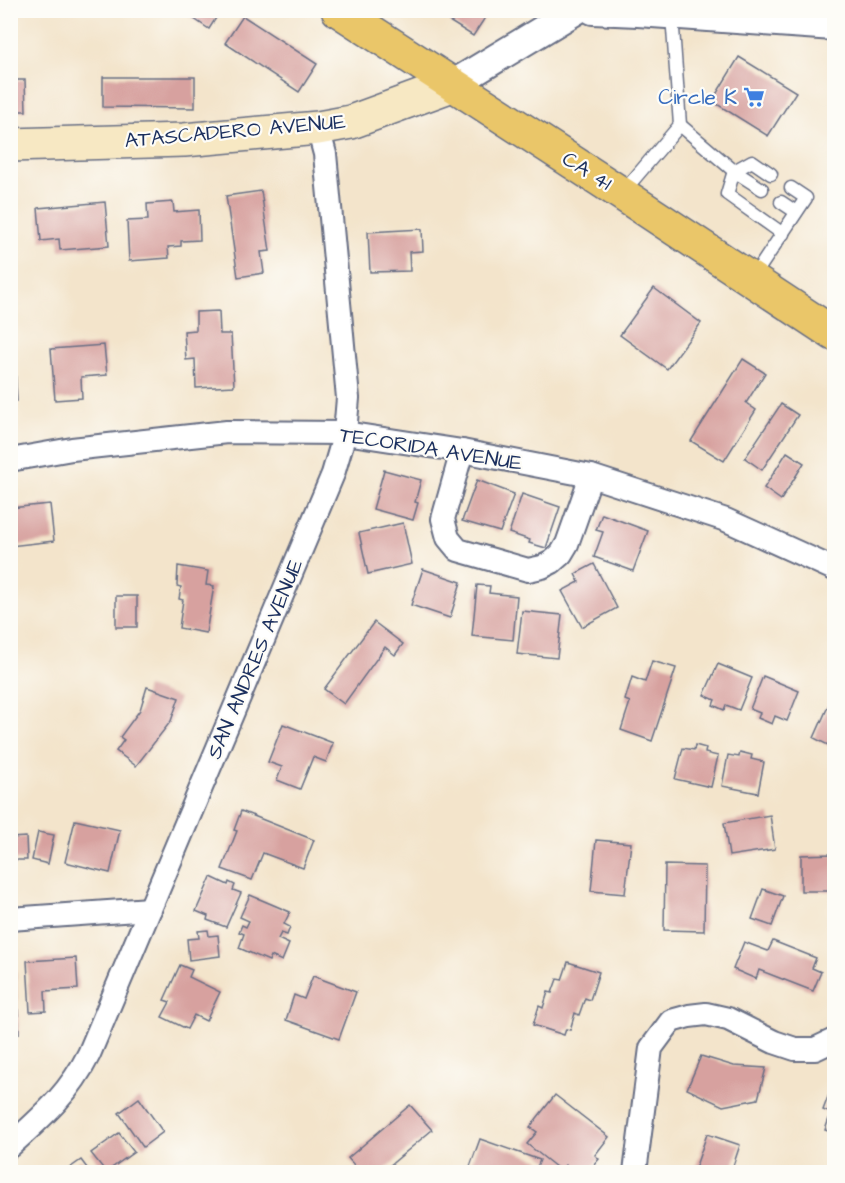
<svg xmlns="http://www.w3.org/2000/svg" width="845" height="1183" font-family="'Architects Daughter',sans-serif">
<rect width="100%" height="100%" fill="#fdfcf7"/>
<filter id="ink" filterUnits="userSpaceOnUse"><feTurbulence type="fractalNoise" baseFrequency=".0167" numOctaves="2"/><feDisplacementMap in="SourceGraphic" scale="12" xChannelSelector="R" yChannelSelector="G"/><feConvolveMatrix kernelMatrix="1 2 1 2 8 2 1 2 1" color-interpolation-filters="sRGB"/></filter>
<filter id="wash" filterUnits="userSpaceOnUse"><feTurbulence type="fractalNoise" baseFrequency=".008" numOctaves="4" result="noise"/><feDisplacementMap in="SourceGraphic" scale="24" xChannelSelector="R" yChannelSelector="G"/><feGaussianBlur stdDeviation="1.35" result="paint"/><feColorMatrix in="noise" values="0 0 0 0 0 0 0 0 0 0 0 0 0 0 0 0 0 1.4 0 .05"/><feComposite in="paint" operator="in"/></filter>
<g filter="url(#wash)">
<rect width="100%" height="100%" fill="#f3e4cb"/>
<g id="blocks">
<g fill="#d7a19f">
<polygon points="181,10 221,10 209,29"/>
<polygon points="457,10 490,10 473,36 449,21"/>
<polygon points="243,16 317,64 299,92 225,43"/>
<polygon points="739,57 796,92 768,136 712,101"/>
<polygon points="103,77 195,77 195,108 103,107"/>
<polygon points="10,80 25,80 26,111 10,111"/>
<polygon points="261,191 270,251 261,252 264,273 238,277 226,196"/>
<polygon points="105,202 109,246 60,250 59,239 41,241 38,208"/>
<polygon points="173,202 174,212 199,210 200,240 181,241 181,246 168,247 169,258 129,261 127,221 148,220 147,204"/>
<polygon points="422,229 423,251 409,252 410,271 370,272 368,232"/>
<polygon points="654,288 701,323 667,369 620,335"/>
<polygon points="219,311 220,334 231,334 234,386 196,388 195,359 186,360 184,331 196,330 196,312"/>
<polygon points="10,344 14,344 17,401 10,402"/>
<polygon points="104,345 107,375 81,377 82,398 55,400 51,349"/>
<polygon points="743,359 765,373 746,403 756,410 724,461 691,441"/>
<polygon points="781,404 798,415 762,470 745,458"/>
<polygon points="787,452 804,463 781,500 764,488"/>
<polygon points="384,470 421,480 415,502 418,503 413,520 373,509"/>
<polygon points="477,480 514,494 500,532 462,521"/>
<polygon points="522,494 560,507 546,548 529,543 530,540 509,533"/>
<polygon points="50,504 54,541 10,546 10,508"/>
<polygon points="602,514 648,531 633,571 594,557 603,532 596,530"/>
<polygon points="403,523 412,564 368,574 359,533"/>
<polygon points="594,564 617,608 582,627 562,591 579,582 575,574"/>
<polygon points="178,566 208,571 206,585 214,586 206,633 179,628 183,600 179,599 181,587 177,586"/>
<polygon points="423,569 461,582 450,618 411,605"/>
<polygon points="477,585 490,586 489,593 517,596 513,640 472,636"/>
<rect x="116" y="596" width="21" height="31"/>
<polygon points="522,611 562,615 557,658 517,654"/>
<polygon points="374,622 403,644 395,655 385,647 344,704 324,689"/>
<polygon points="652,661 676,668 652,741 621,730 630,702 625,700 632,677 645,682"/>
<polygon points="718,664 752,678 739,710 726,705 724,710 713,705 715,700 704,695"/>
<polygon points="763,676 799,691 787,721 775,716 772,724 758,718 760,713 750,709"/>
<polygon points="147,687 179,698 171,721 136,766 116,751 124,740 120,737 140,710"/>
<polygon points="834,693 834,748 814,738"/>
<polygon points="283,724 333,743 326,762 313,757 300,789 277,780 282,767 268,762"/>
<polygon points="695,745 706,748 705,753 718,756 711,787 675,779 683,748 694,750"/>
<polygon points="740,752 752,755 751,759 764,762 758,793 722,786 728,755 739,757"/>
<polygon points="241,811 314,840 303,868 263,853 252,880 222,869 237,831 234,830"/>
<polygon points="770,815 775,849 729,856 724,823"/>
<polygon points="75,820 120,830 110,873 65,862"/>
<polygon points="38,832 54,835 48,864 32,860"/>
<polygon points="26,837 27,860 10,860 10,838"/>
<polygon points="596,840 631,843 625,894 591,891"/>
<polygon points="834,854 834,891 801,891 801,855"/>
<polygon points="665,865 705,866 704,931 664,930"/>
<polygon points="211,877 228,885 229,882 235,885 233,890 241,893 226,927 207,920 208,916 196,911"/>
<polygon points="763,889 783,896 772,926 752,919"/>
<polygon points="250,895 290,912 284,924 290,927 287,935 281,933 278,939 289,944 282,961 271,956 269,961 239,948 244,934 239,932 242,925 246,927 249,921 240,917"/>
<polygon points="208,930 209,936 218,935 220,956 189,960 187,939 199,938 198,931"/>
<polygon points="773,941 816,958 812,968 821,972 813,991 759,970 756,979 733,969 744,942 768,951"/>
<polygon points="76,958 78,989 45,991 46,1011 30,1012 27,961"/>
<polygon points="568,962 599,972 590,1000 585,998 579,1015 575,1013 570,1030 566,1029 564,1035 533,1025 539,1006 543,1008 548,992 552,993 557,979 562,980"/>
<polygon points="180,965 192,970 189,977 220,992 206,1021 194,1015 187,1029 162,1017 170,1002 164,1000"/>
<polygon points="10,971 16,971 19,1034 10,1034"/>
<polygon points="313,976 356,992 339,1039 286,1020 294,995 304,999"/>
<polygon points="701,1056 734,1066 766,1068 758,1099 723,1106 687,1089"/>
<polygon points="831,1089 834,1091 834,1133 825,1130 831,1113 823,1110"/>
<polygon points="555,1095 609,1137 595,1155 599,1159 588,1172 574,1172 565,1165 561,1171 527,1144 537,1132 530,1127"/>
<polygon points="139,1098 163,1132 143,1147 119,1113"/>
<polygon points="410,1105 432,1130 382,1172 360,1172 348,1158"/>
<polygon points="119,1133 134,1152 106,1172 91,1153"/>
<polygon points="707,1134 740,1145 731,1172 694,1172"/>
<polygon points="480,1139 540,1160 535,1172 468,1172"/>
<polygon points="81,1160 90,1172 64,1172"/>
</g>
</g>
</g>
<g filter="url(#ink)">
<use href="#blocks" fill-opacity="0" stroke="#676e84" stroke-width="1.5"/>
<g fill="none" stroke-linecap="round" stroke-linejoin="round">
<defs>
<g id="service">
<polyline points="672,15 680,125"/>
<polyline points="762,189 734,171 727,194 783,234"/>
<polyline points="623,192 680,125 734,171 752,161 771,174"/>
<polyline points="781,202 796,212"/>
<polyline points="752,279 806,198 791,188"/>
</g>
<g id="minor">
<polyline points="462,451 443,519 448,538 458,550 528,570 542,567 552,562 561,554 567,544 591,476"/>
<polyline points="10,460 72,449 227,432 345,433 462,451 591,476 726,520 834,569"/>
<polyline points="10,919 150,909"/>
<path d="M 10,1146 C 43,1116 69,1094 89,1054 L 333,474 L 345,433 L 348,398 L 325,154 L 318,128"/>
<polyline points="635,1172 651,1048 671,1021 689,1016 706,1014 728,1019 774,1042 795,1049 815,1049 834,1040"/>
</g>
<g id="tertiary">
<polyline points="593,10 638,12 834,26"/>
<polyline points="452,85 576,10"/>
</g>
<polyline id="secondary" points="10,145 184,140 318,128 351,122 452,85"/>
<polyline id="primary" points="338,10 622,194 834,334"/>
</defs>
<use href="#service" stroke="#676e84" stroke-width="15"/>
<use href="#minor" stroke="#676e84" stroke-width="26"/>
<use href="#tertiary" stroke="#676e84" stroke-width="32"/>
<use href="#secondary" stroke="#676e84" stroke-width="36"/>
<use href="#primary" stroke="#676e84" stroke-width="36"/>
<use href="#service" stroke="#fff" stroke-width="12"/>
<use href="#minor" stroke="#fff" stroke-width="22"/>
<use href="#tertiary" stroke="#fff" stroke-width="28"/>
<use href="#secondary" stroke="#f7e8c3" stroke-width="33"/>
<use href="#primary" stroke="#eac669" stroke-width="33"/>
</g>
</g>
<defs>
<symbol id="supermarket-bare" viewBox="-9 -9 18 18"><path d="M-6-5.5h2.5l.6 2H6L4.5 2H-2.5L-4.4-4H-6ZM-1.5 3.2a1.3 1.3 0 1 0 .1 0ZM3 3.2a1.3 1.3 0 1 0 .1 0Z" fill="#3f7fe0" stroke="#fdfcf7" stroke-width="2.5" paint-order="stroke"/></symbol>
</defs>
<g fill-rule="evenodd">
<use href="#supermarket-bare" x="739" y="82" width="30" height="30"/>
</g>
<g text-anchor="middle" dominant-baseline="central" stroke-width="4.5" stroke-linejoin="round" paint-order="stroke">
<g font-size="21" fill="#366cbe" stroke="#fdfcf7" text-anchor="end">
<text x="737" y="97">Circle K</text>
</g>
<g font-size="21" fill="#1b2f5e" stroke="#fdfcf7">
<text transform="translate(235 131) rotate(-5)">ATASCADERO AVENUE</text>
<text transform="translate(587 171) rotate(32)">CA 41</text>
<text transform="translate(431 449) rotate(9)">TECORIDA AVENUE</text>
<text transform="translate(255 659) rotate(-67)">SAN ANDRES AVENUE</text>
</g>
</g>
<rect width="845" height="1183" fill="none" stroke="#fdfcf7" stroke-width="36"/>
</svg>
